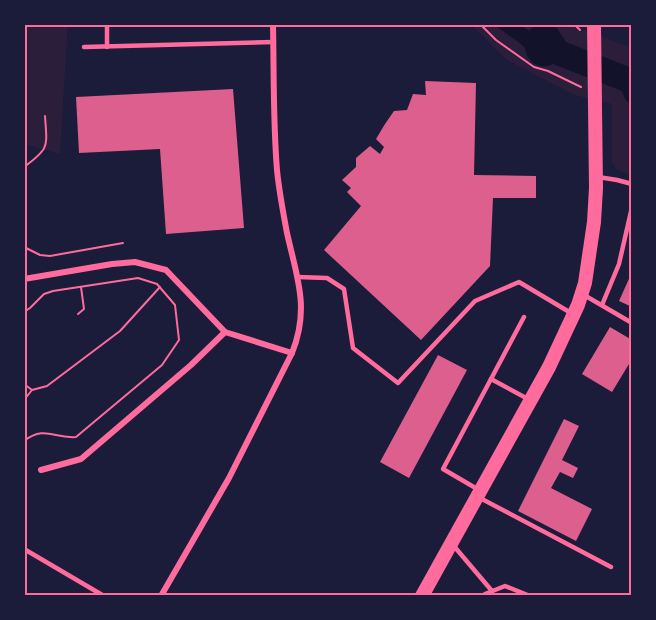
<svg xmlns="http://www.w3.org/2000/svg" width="656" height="620" font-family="'IBM Plex Sans',sans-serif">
<rect width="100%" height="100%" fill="#1b1b3a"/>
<g fill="#2a1e3b">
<polygon points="24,24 68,24 60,154 24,144"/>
<polygon points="471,24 569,24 632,48 632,175 615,169 615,164 612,163 612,104 574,95 507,60"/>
</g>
<path fill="#12122b" d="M 494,24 L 519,24 L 529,31 C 538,22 547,24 557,28 L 566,42 L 632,68 L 632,106 L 625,99 L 622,91 L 553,64 C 544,69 533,66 528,57 C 526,55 526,51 525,48 C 520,42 501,31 494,24 Z"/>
<g fill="#dd5f8e">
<polygon points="425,81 476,83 474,175 536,176 536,198 493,198 490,266 421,340 324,250 361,206 347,192 351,188 342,180 356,167 356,158 370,146 380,154 384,147 376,139 385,124 394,111 407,110 413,94 426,95"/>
<polygon points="233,89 244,228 166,234 160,149 79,153 76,97"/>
<polygon points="632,272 632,307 619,301"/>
<polygon points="610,327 632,340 632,359 612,392 582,374"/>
<polygon points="438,355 467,370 409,478 380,462"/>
<polygon points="564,419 579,426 562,460 578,468 573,478 560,472 551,488 592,509 576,541 518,511"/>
</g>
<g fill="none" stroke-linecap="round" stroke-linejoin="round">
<g stroke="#ff6b9d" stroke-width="2">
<polyline points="480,24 496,40 534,67 548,71 581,87"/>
<polyline points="574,24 580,30"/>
<path d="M 24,167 C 50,148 47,147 45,116"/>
<polyline points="24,247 40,255 50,256 123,243"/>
<path d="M 24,312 L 30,308 L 44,294 L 53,291 L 138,278 L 157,284 L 175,305 L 179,340 L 162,365 L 76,437 C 54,439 45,425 24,441"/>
<polyline points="78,314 84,309 81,287"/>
<polyline points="24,384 32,390 47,386 120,331 160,287"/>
<polyline points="24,400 32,390"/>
</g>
<g stroke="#ff6b9d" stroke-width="4.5">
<polyline points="107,24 107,47"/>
<polyline points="84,47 274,42"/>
<polyline points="598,177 617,180 632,184"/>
<polyline points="298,277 327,278 344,289 353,348 398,383 475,301 519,282 571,313"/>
<polyline points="584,295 632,323"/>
<polyline points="602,305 619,264 632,207"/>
<polyline points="524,317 491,379 528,399"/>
<polyline points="479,490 443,469 491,379"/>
<polyline points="480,498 611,567"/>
<polyline points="453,545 492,591"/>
<polyline points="24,549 104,596"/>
<polyline points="483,596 485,594 505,586 530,596"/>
</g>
<g stroke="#ff6b9d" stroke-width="6">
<polyline points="24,279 112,264 135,262 166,270 225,332 292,353"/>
<polyline points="41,470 81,459 191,365 225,332"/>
<path d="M 161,596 L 229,478 L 292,353 C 310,308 297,278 287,233 C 283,212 279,191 277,170 C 273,122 274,73 273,24"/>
</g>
<polyline stroke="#ff6b9d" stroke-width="14" points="422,596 549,367 578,305 585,283 594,222 596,188 594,24"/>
</g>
<rect width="656" height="620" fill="none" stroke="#1b1b3a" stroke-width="51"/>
<rect x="26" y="26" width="604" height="568" fill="none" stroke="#ff6b9d" stroke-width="2"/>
</svg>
